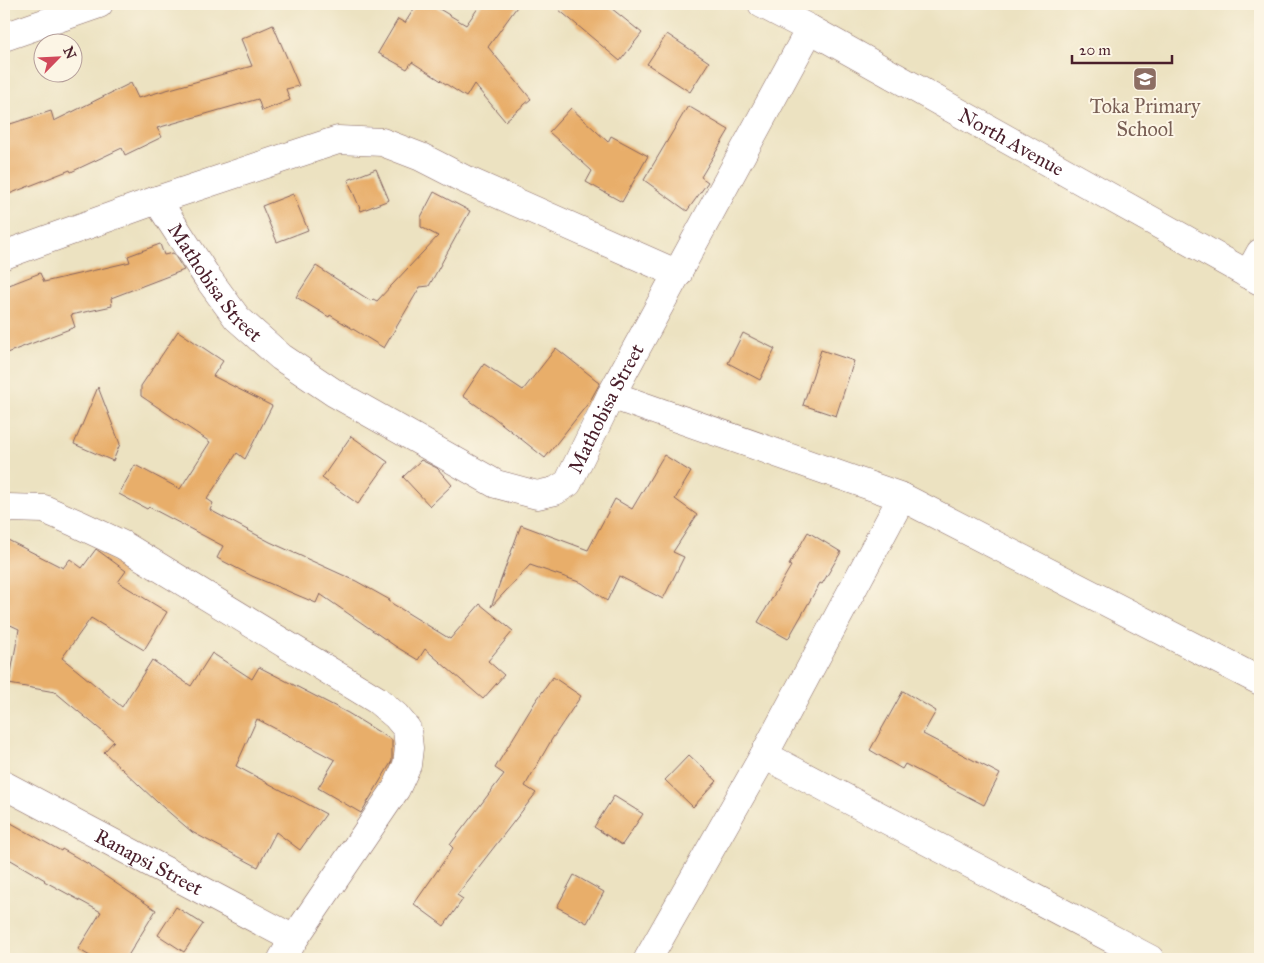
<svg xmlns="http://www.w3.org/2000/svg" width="1264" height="963" font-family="'IM FELL Great Primer',serif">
<rect width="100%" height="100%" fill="#fcf5e5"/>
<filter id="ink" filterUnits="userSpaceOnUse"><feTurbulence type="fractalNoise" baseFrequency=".02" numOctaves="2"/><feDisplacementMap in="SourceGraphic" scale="10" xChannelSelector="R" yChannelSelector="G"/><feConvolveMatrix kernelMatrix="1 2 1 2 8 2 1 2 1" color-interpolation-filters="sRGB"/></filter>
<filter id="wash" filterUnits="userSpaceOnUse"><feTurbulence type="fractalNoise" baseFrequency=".0096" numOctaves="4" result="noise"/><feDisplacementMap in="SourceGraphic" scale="20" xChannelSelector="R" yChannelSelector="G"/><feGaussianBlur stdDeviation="1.12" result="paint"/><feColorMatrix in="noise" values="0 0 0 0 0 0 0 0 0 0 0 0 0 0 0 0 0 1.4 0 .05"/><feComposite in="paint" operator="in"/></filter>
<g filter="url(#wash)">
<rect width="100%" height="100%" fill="#ece2c1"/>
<g id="blocks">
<g fill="#e8ae6a">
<polygon points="417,4 431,4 466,25 481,4 519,4 488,47 531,99 505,121 474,84 466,97 412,62 407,69 378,53 398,19 405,23"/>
<polygon points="552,4 606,4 642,33 620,61"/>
<polygon points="273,25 299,86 286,89 290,100 262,111 258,99 157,128 162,137 125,155 122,148 71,172 70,170 4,196 4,126 51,111 54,121 131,83 138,98 252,66 241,39"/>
<polygon points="667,34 709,62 690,92 647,64"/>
<polygon points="688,106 729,130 701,177 708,182 687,211 644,180"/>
<polygon points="571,108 608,142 611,136 648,156 622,202 586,182 592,171 549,132"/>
<polygon points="376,169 389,200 361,211 348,180"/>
<polygon points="434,192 470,211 429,286 420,287 384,348 330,315 329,317 296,297 316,266 371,301 373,299 377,301 438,236 421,227 421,217"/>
<polygon points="293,194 308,230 277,242 262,206"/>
<polygon points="160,244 164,255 173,253 184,270 111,298 112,306 71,315 75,327 4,354 4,287 40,273 44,282 130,262 128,256"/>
<polygon points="178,331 223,361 213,376 272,406 245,459 237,453 207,499 213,503 210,510 270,542 356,581 390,600 388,601 450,639 480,604 513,631 488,661 504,675 483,699 425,649 418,660 395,646 320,594 316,603 252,576 217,558 223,546 149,507 147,509 119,494 135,465 180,489 210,442 141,396 141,386"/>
<polygon points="743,333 775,349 760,380 728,363"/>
<polygon points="556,348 600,383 590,401 545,458 492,416 463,396 484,364 523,390"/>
<polygon points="821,350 854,361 836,416 803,405"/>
<polygon points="98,387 120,444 113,461 74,444"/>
<polygon points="351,436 388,462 358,504 322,478"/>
<polygon points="664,455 691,472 675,499 697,515 673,552 684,557 663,599 619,576 607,601 582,583 530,565 491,607 521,525 588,550 615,499 632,509"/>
<polygon points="421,460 437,468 452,485 430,506 403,477"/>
<polygon points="808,532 841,552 822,584 820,583 788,639 758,622 791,566 789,565"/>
<polygon points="4,538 63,568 70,559 82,568 96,549 126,571 118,582 167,612 144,650 91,618 62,658 122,707 152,660 191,686 212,653 252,679 259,667 348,713 392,740 392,761 361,813 318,788 335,760 257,719 236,766 326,814 300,850 276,832 258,867 192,832 157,802 104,752 114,741 55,692 9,684 19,629 4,622"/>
<polygon points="553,677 581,696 552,739 525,786 536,793 457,895 463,899 444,926 414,904 453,848 450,845 504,774 495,768 535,702"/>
<polygon points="903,691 936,711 923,734 1000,774 984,805 905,764 902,769 870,750"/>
<polygon points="689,755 717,781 693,807 665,780"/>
<polygon points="614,796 643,814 622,845 594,827"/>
<polygon points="4,819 61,851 62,849 90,865 90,866 156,910 126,959 95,959 78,949 101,912 44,881 45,880 4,856"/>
<polygon points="574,875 604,892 587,923 557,907"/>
<polygon points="176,907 203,924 184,952 158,935"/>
</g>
</g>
</g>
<g filter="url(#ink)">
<use href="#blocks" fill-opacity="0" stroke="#836360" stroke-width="1"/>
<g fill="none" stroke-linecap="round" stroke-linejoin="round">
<defs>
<g id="street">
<polyline points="4,37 99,4"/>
<path id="s1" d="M 157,200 L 207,277 L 237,318 L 281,357 L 333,392 L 496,484 L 537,495 L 555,491 L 568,483 L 611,395 L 810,29"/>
<polyline points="4,255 157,200 338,140 382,142 421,157 464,179 678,274"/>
<polyline points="611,395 902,497 1260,681"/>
<polyline points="4,509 8,508 44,509 76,523 123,545 377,700 396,716 407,729 409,748 407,765 396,789 294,939 282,959"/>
<polyline points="764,755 1150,959"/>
<path id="s2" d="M 4,785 L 294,939"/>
<polyline points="648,959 764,755 902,497"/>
</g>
<g id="secondary">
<path id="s3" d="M 762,4 L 810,29 L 1260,281"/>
<polyline points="1248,275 1260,253"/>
</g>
</defs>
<use href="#street" stroke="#836360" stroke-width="29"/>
<use href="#secondary" stroke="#836360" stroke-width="29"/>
<use href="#street" stroke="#fff" stroke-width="28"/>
<use href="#secondary" stroke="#fff" stroke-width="28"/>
</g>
</g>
<defs>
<symbol id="school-square" viewBox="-11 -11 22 22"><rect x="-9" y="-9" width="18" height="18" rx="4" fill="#8d6e63" stroke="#fcf5e5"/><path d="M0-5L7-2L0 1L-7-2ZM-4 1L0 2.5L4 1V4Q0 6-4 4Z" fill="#fff"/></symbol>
</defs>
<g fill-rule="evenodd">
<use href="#school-square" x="1131" y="65" width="28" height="28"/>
</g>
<g text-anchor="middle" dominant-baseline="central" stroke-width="4" stroke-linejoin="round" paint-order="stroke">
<g font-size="20" fill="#785e54" stroke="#fcf5e5">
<text x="1145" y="106">Toka Primary<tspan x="1145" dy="23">School</tspan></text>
</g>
<g font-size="20" fill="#4a1f2b" stroke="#fcf5e5">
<text stroke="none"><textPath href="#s3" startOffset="285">North Avenue</textPath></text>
<text stroke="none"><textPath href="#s1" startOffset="101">Mathobisa Street</textPath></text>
<text stroke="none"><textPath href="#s1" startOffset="611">Mathobisa Street</textPath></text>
<text stroke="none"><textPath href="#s2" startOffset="164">Ranapsi Street</textPath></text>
</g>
</g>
<rect width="1264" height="963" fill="none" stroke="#fcf5e5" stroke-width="20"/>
<g transform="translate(58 58) rotate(66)"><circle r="24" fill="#fcf5e5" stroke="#b59f9b"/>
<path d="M0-4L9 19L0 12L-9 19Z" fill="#d1495b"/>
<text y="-8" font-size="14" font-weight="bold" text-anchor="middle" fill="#4a1f2b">N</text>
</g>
<path d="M1072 55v8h100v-8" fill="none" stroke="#4a1f2b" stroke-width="2.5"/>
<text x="1079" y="55" font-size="15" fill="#4a1f2b" stroke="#fcf5e5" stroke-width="4" paint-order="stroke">20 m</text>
</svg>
